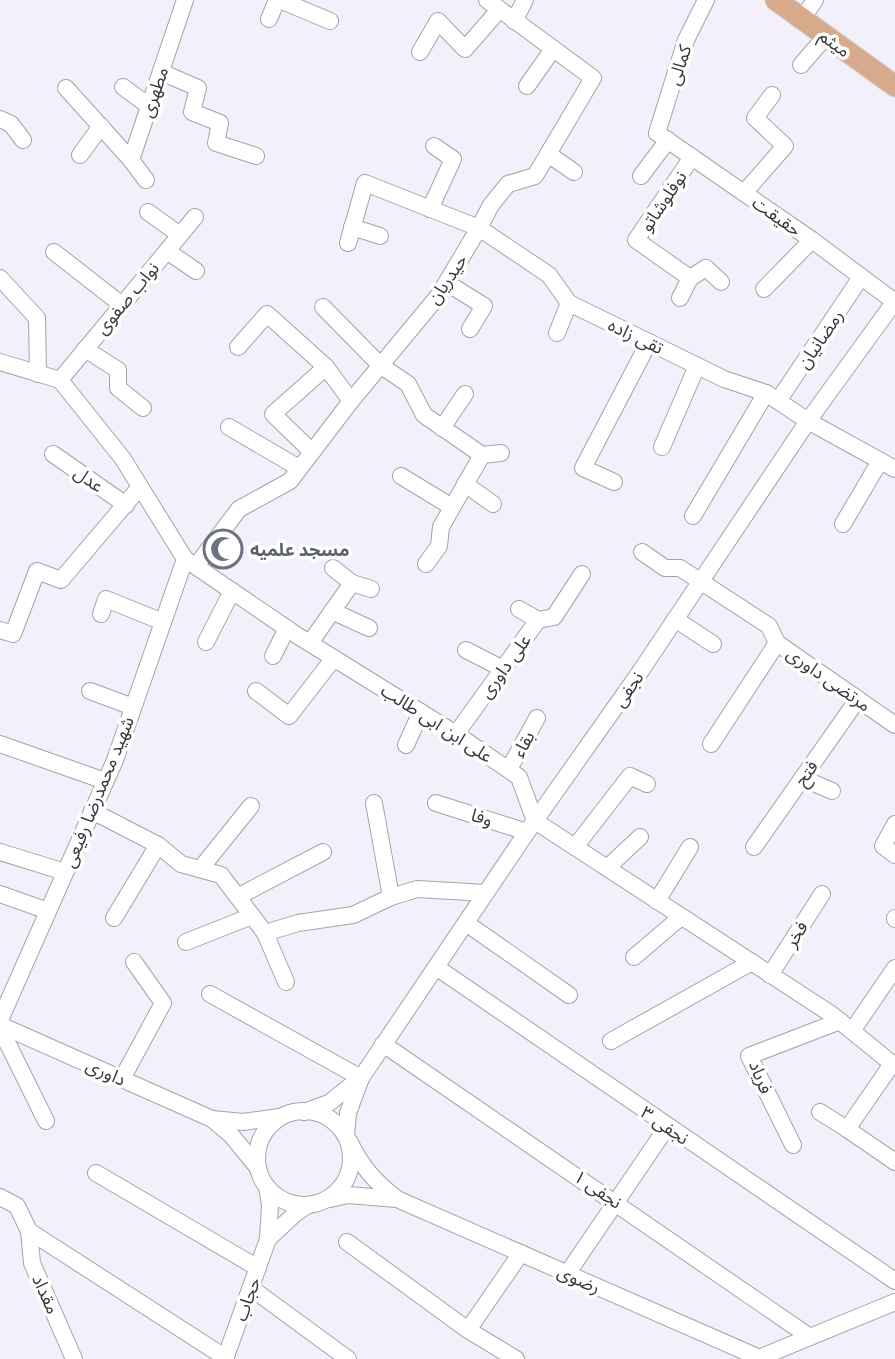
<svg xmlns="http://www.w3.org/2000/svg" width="895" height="1359" font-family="Poppins,'Noto Sans Arabic',sans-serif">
<rect width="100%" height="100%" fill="#f3f0fc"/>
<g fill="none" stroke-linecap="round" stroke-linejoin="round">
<defs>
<g id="minor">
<polyline points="280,0 330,21"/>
<polyline points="706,0 686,40 657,133 812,240 895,302"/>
<polyline points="269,19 277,0"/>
<polyline points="802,19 815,0"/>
<polyline points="514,21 525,0"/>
<polyline points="420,52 438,21 465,49 499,10"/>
<polyline points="801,65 826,36"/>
<polyline points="161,72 198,88 192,112 220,123 216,143 256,156"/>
<polyline points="527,86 553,49"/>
<polyline points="123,87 149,106"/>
<polyline points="66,88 131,160"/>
<polyline points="0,119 11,124 23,140"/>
<polyline points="548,154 574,172"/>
<polyline points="80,155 101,126"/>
<polyline points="641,176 668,140"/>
<polyline points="146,180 131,160 185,0"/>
<polyline points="744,193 785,146 755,118 772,95"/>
<polyline points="430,209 453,159 434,146"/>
<polyline points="148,212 180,235"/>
<polyline points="352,227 380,236"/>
<polyline points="348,243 365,183 479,228 549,275 569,303 724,379 766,393 808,421 895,469"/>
<polyline points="167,251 196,271"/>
<polyline points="54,252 122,305"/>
<polyline points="0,278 37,318 38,374"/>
<polyline points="690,278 706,268 721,282"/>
<polyline points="447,283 484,306 470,329"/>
<polyline points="764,289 812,240"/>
<polyline points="680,298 690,278 636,240 692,157"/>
<polyline points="323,307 380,365 408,384 424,415 482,455 441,527 439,546 426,564"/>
<polyline points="557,333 569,303"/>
<polyline points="238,347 267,314 326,367 351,401"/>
<polyline points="85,349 118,370 118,388 143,408"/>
<polyline points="0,362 60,380 123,459 185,559 298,636 456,734 519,777 535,821 831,1014 895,1066"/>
<polyline points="60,380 195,217"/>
<polyline points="778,401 861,277"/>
<polyline points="229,427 299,468"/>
<polyline points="442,428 465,394"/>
<polyline points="662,447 697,366"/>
<polyline points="312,452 273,414 326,367"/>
<polyline points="53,454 126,505"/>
<polyline points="482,455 501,453"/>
<polyline points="401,476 452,507"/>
<polyline points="614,482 583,468 649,342"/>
<polyline points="465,484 493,504"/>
<polyline points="693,516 766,393"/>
<polyline points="843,524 880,461"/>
<polyline points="642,552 665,568 680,568 769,626 777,643 895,725"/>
<polyline points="196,566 239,509 290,481 351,401 439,295 479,228 491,205 508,184 535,176 593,78 487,0"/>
<polyline points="333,568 352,583"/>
<polyline points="519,609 538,620"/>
<polyline points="332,611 369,628"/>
<polyline points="101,614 106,599 163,622"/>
<polyline points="675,619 713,644"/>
<polyline points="0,630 13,634 37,571 61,580 140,487"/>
<polyline points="206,642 232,591"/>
<polyline points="310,643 352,583 371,589"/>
<polyline points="466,650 503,669"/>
<polyline points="273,656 287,628"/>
<polyline points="90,691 133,707"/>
<polyline points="256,691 289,716 334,658"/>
<polyline points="456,734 538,620 554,617 582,574"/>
<polyline points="0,744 105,781"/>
<polyline points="711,744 777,643"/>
<polyline points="406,745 421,712"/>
<polyline points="509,769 537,718"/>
<polyline points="802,778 832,791"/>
<polyline points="374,803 391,897"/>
<polyline points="436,803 527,832"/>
<polyline points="92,811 158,845 181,864 221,875 265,933 298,923 353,915 391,897 417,889 486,893"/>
<polyline points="895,824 883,846 895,855"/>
<polyline points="575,847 630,776 647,784"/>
<polyline points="754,847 858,699"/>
<polyline points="0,852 65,872"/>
<polyline points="201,868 251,806"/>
<polyline points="607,868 640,837"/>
<polyline points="0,894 48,911"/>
<polyline points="239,896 323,852"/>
<polyline points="657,901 690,847"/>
<polyline points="114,918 158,845"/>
<polyline points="895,918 895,919"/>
<polyline points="466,923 569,995"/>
<polyline points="265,933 286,982"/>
<polyline points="186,942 252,916"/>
<polyline points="634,957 681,917"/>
<polyline points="436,967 895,1281"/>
<polyline points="770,975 822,894"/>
<polyline points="210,994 361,1078"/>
<polyline points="0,1020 115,760 185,559"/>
<polyline points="0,1025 212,1119 232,1136 258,1168"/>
<polyline points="0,1028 46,1121"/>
<polyline points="852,1031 895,968"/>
<polyline points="611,1041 752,962"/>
<polyline points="383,1044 810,1337"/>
<polyline points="892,1064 847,1129 895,1162"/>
<polyline points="122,1079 163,1003 134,962"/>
<circle cx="304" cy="1158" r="47"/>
<polyline points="304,1112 329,1103 359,1079"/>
<polyline points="820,1112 847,1129"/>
<polyline points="212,1119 243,1122 279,1117"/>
<polyline points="346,1135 348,1113 361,1078 527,832 640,672 808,421 895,301"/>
<path d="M 349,1141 C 362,1167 374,1181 397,1199 L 762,1359"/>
<polyline points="793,1145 749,1056 840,1021"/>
<polyline points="96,1173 258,1268"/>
<polyline points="0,1197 17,1206 29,1231 32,1263 74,1359"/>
<polyline points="330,1199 348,1195 397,1199"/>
<polyline points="29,1231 226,1358"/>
<polyline points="268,1239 296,1213 308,1205"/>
<polyline points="347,1242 468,1330 516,1359"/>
<polyline points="567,1274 667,1127"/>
<polyline points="251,1288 348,1359"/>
<polyline points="468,1330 521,1253"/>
<polyline points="759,1358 895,1302"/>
<polyline points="225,1359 268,1239 270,1205 267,1187"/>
</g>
<polyline id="major" points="776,0 895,86"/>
</defs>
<use href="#minor" stroke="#a5a2ad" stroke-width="18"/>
<use href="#major" stroke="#d3d3d4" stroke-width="23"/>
<use href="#minor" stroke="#fff" stroke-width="16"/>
<use href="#major" stroke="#d7aa8c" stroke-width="21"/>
</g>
<defs>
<symbol id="mosque-ring" viewBox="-11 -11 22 22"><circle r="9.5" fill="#fff" stroke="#6b7280" stroke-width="1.5"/><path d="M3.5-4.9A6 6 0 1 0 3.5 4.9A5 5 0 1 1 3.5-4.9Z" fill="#6b7280"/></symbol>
</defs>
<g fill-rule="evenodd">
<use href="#mosque-ring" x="201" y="527" width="44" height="44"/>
</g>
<g text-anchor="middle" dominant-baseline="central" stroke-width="7" stroke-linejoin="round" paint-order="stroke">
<g font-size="18" fill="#38373b" stroke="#fff">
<text transform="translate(835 43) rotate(36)">میثم</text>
<text transform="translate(679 65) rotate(-72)">کمالی</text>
<text transform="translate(154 92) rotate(-71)">مطهری</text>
<text transform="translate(663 201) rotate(-56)">نوفلوشاتو</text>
<text transform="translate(777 216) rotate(35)">حقیقت</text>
<text transform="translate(447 279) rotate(-56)">حیدریان</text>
<text transform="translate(127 298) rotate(-50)">نواب صفوی</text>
<text transform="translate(636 336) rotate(26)">تقی زاده</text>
<text transform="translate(820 339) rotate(-56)">رمضانیان</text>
<text transform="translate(89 479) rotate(35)">عدل</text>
<text transform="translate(505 666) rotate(-54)">علی داوری</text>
<text transform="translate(829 679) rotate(35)">مرتضی داوری</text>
<text transform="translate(628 689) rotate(-55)">نجفی</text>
<text transform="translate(437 723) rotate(33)">علی ابن ابی طالب</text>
<text transform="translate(523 744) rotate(-61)">بقاء</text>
<text transform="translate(806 773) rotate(-55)">فتح</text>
<text transform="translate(98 792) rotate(-68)">شهید محمدرضا رفیعی</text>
<text transform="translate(482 817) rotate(18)">وفا</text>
<text transform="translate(796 934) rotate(-58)">فخر</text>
<text transform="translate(106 1072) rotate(24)">داوری</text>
<text transform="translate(761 1077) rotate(68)">فریاد</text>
<text transform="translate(665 1125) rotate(34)">نجفی ۳</text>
<text transform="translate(598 1189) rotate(34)">نجفی ۱</text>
<text transform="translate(579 1279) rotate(24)">رضوی</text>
<text transform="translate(46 1294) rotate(66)">مقداد</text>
<text transform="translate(247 1299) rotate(-70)">حجاب</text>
</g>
<g font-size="18" font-weight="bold" fill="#5b616d" stroke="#fff" text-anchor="start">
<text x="250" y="549">مسجد علمیه</text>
</g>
</g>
</svg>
